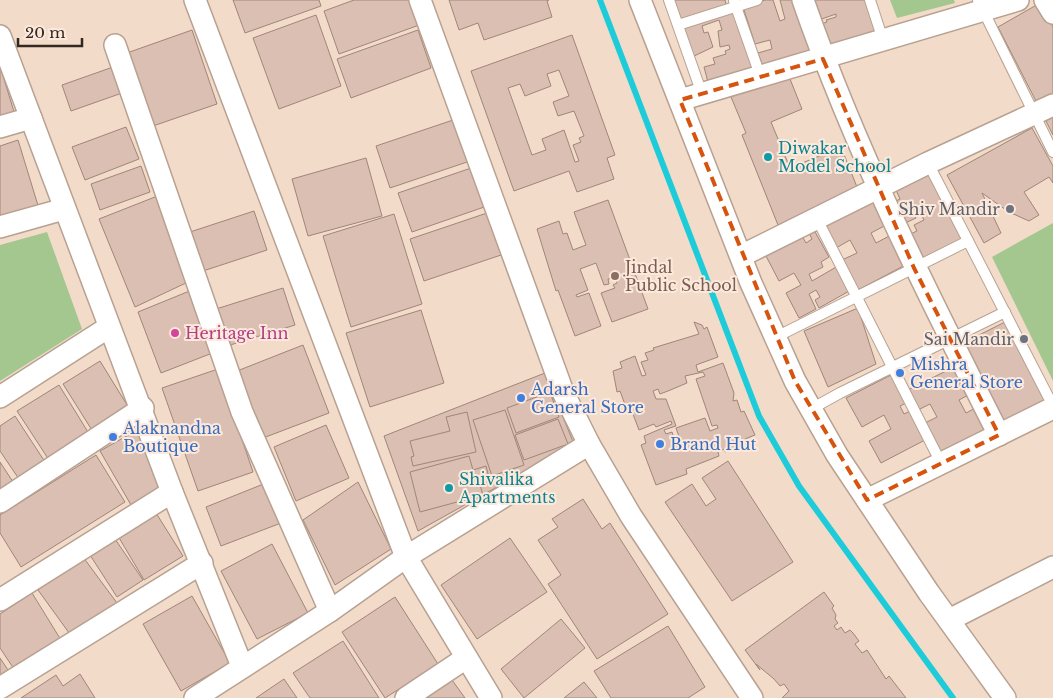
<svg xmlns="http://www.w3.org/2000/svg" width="1053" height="698" font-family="'Libre Baskerville',serif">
<rect width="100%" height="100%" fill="#f3dbca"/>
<g fill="#a4c78f">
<polygon points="890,0 954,0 955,3 897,18"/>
<polygon points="1053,223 1053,381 992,257"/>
<polygon points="47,232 82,329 0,381 0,245"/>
</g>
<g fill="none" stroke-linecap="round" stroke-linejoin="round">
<polyline stroke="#1eccd9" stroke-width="6" points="600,0 759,416 799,486 953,698"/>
</g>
<g fill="#dabfb2" stroke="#9f8679" fill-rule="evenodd">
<polygon points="233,0 319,0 321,6 245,33"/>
<polygon points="354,0 413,0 422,24 339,54 324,11"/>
<polygon points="449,0 549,0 547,1 552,17 484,40 478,23 459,30"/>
<polygon points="672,0 725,0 727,7 679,22"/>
<polygon points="765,0 773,0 780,21 785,19 780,0 798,0 817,53 765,72 758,53 772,49 770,40 755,44 743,7"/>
<polygon points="806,0 865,0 877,34 824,52 815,26 827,22 826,20 836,17 836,14 813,22"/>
<polygon points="1040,3 1053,27 1053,95 1037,103 998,27"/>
<polygon points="736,11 757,75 709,86 704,67 715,64 713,58 726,54 725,51 730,49 729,45 720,47 718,31 722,30 719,20 702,26 704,33 708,32 713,47 692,57 683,28"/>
<polygon points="316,15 341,86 279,109 253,38"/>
<polygon points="192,30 217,104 150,127 124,54"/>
<polygon points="418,30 431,68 351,98 337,59"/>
<path d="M 572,35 L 615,155 L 607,158 L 614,179 L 577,192 L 569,171 L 514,191 L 471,71 ZM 559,70 L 569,96 L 553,102 L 558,116 L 574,111 L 584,136 L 579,138 L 581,142 L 573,145 L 579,161 L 575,162 L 564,130 L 542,139 L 546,150 L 532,155 L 508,88 L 520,84 L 525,96 L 551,86 L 547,74 Z"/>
<polygon points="0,66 15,115 0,120"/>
<polygon points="113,67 122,93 71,111 62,85"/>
<polygon points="788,74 802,109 771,122 790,168 841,147 859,192 778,225 742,135 746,133 731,97"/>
<polygon points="1053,117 1053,135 1046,121"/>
<polygon points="459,118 473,160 390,188 376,146"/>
<polygon points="126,127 139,159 85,180 72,147"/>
<polygon points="1032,128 1053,166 1053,183 1049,177 1024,192 1039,215 1029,221 1009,212 982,193 1001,233 984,243 947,175"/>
<polygon points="18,140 40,212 0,224 0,146"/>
<polygon points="366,158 382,216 308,236 292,179"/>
<polygon points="141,166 150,192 100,210 91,184"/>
<polygon points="477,166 490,205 412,232 398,193"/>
<polygon points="927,169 963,241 918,264 904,237 917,231 914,225 924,220 918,208 912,211 916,218 899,226 888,205 900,199 896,190"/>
<polygon points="160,195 188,282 135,307 99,219"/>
<polygon points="875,198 888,224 871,233 876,243 893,234 909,263 858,290 842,260 857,253 850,240 836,248 824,225"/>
<polygon points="608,200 648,309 612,322 601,293 615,288 613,285 617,283 614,274 612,275 613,278 608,279 609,284 604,285 596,263 580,269 588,290 576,295 577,297 589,293 601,326 575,336 558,290 556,291 537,229 559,221 563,234 567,233 573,250 586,245 574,212"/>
<polygon points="254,211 267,250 203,271 190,232"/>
<polygon points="490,212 504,254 424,281 410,239"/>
<polygon points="394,214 422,304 351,327 323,236"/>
<polygon points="814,230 829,257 821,262 823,267 809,274 812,281 838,266 851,290 819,308 815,300 820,297 816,290 809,294 816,309 799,318 786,293 801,285 794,273 779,281 766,256 802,236 806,243 812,239 809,233"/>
<polygon points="283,288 295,325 227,346 216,309"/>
<polygon points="192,290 215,352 161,373 138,312"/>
<polygon points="858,308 876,364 828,387 804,331"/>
<polygon points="421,310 444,383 370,407 346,333"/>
<polygon points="1009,320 1048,400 998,424 959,345"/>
<path d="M 694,322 L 702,325 L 704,329 L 707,327 L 718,357 L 696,365 L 698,372 L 723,363 L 734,393 L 733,401 L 737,400 L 741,412 L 744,411 L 755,435 L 745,439 L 747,444 L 725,452 L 724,449 L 718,452 L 719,456 L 686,469 L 687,474 L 656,485 L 641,445 L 646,443 L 644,436 L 672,424 L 671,421 L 656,427 L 654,424 L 639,430 L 631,409 L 627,410 L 620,391 L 617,392 L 613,371 L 622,368 L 620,362 L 635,356 L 642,376 L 646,375 L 641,362 L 648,360 L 645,353 L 654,350 L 653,348 L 699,334 ZM 703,372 L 705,376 L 696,379 L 712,426 L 717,425 L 718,428 L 710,431 L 705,418 L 676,428 L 681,442 L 676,444 L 672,432 L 666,434 L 664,430 L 676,426 L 666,399 L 656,399 L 653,391 L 658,389 L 660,394 L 668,391 L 687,383 L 685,376 Z"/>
<polygon points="303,345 329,413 263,438 237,371"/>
<polygon points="100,361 132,413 95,435 63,384"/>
<polygon points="960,364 974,392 959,400 966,413 981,405 993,428 941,454 925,423 937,417 930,404 918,410 908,390"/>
<polygon points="218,369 253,472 198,491 162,388"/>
<polygon points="545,373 574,444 418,531 384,436"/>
<polygon points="891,375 906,403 900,406 904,414 910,411 925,440 881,463 869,441 891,429 884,415 862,427 846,398"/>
<polygon points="59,385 91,437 51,463 17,411"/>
<polygon points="550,392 559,417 516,433 507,408"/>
<polygon points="505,410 524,465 492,476 473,420"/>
<polygon points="467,412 476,452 413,466 411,457 414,456 410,441 450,431 446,417"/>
<polygon points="15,416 47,465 21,482 0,451 0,426"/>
<polygon points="558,419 568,444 524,460 515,435"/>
<polygon points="326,425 349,478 296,501 274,447"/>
<polygon points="139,429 169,484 131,505 100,451"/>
<polygon points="96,455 125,502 21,567 0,533 0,515"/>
<polygon points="469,456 473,470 486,466 490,482 480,485 483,495 420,512 410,472"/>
<polygon points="728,461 793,562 732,601 665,502 692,484 706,506 716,499 702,478"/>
<polygon points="0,462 15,485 0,495"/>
<polygon points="358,482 391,549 335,585 303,520"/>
<polygon points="266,483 281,523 221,546 206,507"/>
<polygon points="583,499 602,529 610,523 668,614 597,659 548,584 561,575 538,540 558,527 552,519"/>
<polygon points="156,513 183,556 144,580 118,536"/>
<polygon points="510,538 547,592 477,639 441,585"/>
<polygon points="115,539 143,580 117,597 90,555"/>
<polygon points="272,544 308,613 257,639 221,571"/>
<polygon points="83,557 117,603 72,637 38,590"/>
<polygon points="824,592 834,606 832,608 836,615 835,619 838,623 834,626 837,630 841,627 845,633 850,630 853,633 859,641 855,644 862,653 867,650 886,679 889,676 906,698 782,698 789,691 784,684 780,686 774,679 756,664 760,670 745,650"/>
<polygon points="32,593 61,640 14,669 0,648 0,614"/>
<polygon points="192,596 230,663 181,691 143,624"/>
<polygon points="395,597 438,664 385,698 342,632"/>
<polygon points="561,619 585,648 524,698 501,669"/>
<polygon points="668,626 705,687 688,698 611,698 594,671"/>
<polygon points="343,641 379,698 310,698 293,673"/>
<polygon points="0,658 10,673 0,680"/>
<polygon points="80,674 95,698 21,698 56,675 63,686"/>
<polygon points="284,679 297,698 256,698"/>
<polygon points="442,680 446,685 452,680 465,698 426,698 423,694"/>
<polygon points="584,682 597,698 564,698"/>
</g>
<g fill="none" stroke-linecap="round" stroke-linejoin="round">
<defs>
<g id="lane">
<polyline points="669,0 702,94"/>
<polyline points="870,0 883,40"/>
<polyline points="978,0 1053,152"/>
<polyline points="734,1 761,78"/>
<polyline points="678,25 757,0"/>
<polyline points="928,163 1053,406"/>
<polyline points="816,217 941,463"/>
<polyline points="776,337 968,241"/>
<polyline points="811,409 840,393 1005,312"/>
</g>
<g id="street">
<polyline points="195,0 406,557 491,698"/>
<polyline points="420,0 563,392 589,444 631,516 752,698"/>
<polyline points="640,0 751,283 795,381 837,455 929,593 1005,698"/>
<path d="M 803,0 C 855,150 927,293 999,435"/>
<polyline points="1045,0 1053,13"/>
<polyline points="0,36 172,492 242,666"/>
<polyline points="115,45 242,412 330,611"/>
<polyline points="680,100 1018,0"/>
<polyline points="0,127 31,118"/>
<polyline points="0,227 64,209"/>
<polyline points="741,256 928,163 1053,105"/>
<polyline points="0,397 109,327"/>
<polyline points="867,500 1053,408"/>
<polyline points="0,502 143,408"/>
<polyline points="0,600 172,492"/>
<polyline points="949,620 1053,567"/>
<polyline points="0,688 202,563"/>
<polyline points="195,698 330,611 406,557 589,444"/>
<polyline points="406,698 466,658"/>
</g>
</defs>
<use href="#lane" stroke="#b8a190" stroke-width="12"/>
<use href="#street" stroke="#b8a190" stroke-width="24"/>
<use href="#lane" stroke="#fff" stroke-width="10"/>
<use href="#street" stroke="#fff" stroke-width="21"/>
</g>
<path fill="none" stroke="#d6540e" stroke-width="4" stroke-dasharray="10 6" stroke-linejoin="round" d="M 823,59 L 914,268 L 999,435 L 867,500 L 795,381 L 680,100 Z"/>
<g fill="#0f9aa8" stroke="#fde9db" stroke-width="2">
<circle cx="768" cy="157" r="5"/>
<circle cx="449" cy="488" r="5"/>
</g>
<g fill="#6b7280" stroke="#fde9db" stroke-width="2">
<circle cx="1010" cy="209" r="5"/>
<circle cx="1024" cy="339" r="5"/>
</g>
<circle fill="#8d6e63" stroke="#fde9db" stroke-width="2" cx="615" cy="276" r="5"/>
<circle fill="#d1479c" stroke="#fde9db" stroke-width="2" cx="175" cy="333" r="5"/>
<g fill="#3f7fe0" stroke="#fde9db" stroke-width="2">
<circle cx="900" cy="373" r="5"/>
<circle cx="521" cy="398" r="5"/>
<circle cx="113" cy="437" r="5"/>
<circle cx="660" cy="444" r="5"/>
</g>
<g text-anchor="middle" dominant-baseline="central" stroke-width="4" stroke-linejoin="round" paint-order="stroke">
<g font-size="16" fill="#0d838f" stroke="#fde9db" text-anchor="start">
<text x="778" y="148">Diwakar<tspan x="778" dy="18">Model School</tspan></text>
<text x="459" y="479">Shivalika<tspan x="459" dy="18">Apartments</tspan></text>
</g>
<g font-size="16" fill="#5b616d" stroke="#fde9db" text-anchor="end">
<text x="1000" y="209">Shiv Mandir</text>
<text x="1014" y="339">Sai Mandir</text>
</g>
<g font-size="16" fill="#785e54" stroke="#fde9db" text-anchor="start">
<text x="625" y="267">Jindal<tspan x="625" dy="18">Public School</tspan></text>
</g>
<g font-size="16" fill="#b23c85" stroke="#fde9db" text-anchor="start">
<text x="185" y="333">Heritage Inn</text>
</g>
<g font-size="16" fill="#366cbe" stroke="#fde9db" text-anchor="start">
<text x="910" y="364">Mishra<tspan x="910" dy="18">General Store</tspan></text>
<text x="531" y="389">Adarsh<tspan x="531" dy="18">General Store</tspan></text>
<text x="123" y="428">Alaknandna<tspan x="123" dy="18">Boutique</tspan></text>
<text x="670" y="444">Brand Hut</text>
</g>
</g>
<path d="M18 38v8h64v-8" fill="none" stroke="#312821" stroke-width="2.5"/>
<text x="25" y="38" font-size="15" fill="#312821" stroke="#fde9db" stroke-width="4" paint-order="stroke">20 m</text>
</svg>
